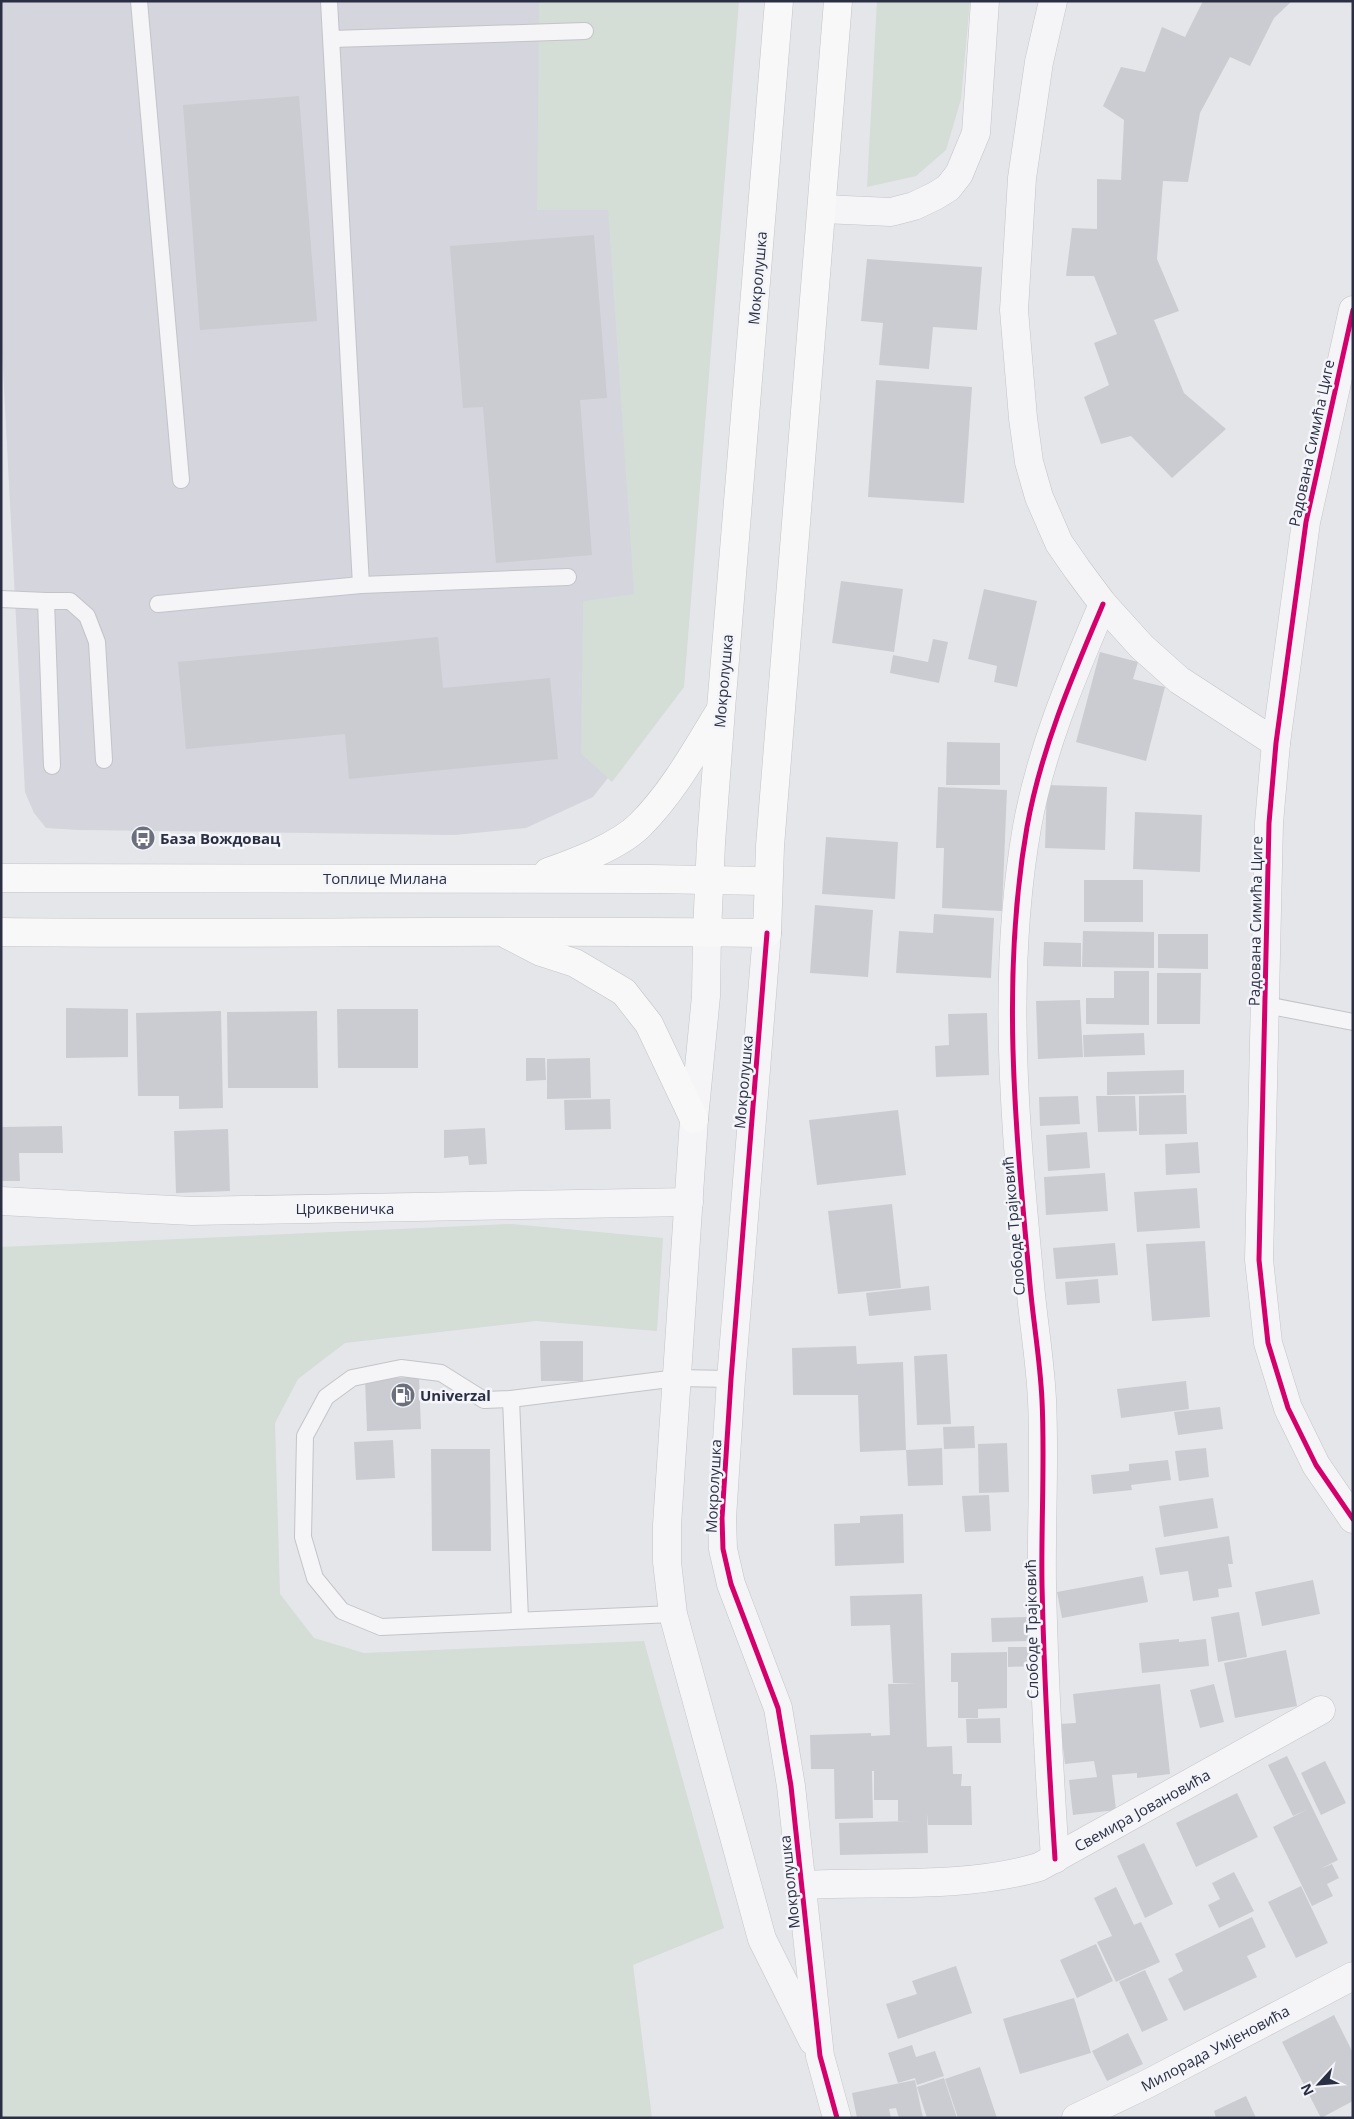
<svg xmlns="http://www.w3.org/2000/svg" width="1354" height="2119" font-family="'Open Sans',sans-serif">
<rect width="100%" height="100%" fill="#e5e6ea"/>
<polygon fill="#d4d5dd" points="1,1 637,1 673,695 593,797 526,828 455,835 79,830 46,828 34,813 25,792 1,330"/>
<g fill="#d4ddd6">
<polygon points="539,1 739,1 684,687 612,782 581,754 583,601 634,594 608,210 537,210"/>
<polygon points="877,1 970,1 961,99 946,150 916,176 867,187"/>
<polygon points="512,1224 663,1238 657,1331 536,1321 345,1343 298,1379 275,1423 280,1594 314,1638 364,1653 644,1641 724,1928 633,1965 652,2118 1,2118 1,1247"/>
</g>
<g fill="#cbccd1">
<polygon points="1203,1 1292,1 1274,18 1250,66 1230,57 1200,113 1188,182 1163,181 1157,259 1179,311 1154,320 1184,393 1226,429 1172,478 1131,436 1101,444 1084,397 1109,385 1094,343 1117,334 1094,276 1066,276 1072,228 1097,229 1097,179 1121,180 1124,120 1103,106 1121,67 1145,72 1162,27 1185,37"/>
<polygon points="299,96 317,321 200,330 183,105"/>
<polygon points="594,235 607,398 580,400 592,555 496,563 483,407 463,408 450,246"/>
<polygon points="867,259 982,267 977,330 933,327 929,369 879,365 883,323 861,321"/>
<polygon points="876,380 972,387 964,503 868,497"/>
<polygon points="841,581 903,589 894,652 832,643"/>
<polygon points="984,589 1037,601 1017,687 994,682 997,666 968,659"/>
<polygon points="438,637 443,688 550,678 558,759 349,779 345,734 186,749 178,662"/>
<polygon points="933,639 948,642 939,683 890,673 893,655 928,662"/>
<polygon points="1100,652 1138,662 1133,679 1165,687 1146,761 1076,742"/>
<polygon points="947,742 1000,743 1000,785 946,785"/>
<polygon points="1047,785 1107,787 1105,850 1045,848"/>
<polygon points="938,787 1007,790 1002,911 942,908 944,848 936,848"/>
<polygon points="1135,812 1202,815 1200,872 1133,869"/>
<polygon points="826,837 898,842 895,899 822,894"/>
<rect x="1084" y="880" width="59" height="42"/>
<polygon points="815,905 873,910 868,977 810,973"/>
<polygon points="934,914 994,918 991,978 896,973 899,931 933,933"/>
<polygon points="1083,931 1154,932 1154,968 1082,967"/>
<polygon points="1158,934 1208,934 1208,969 1158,968"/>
<polygon points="1044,942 1081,943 1081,967 1043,966"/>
<polygon points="1114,971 1149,971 1149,1025 1086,1024 1086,998 1114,998"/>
<polygon points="1157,973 1201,973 1200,1024 1157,1024"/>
<polygon points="1080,1000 1083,1057 1038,1059 1036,1001"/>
<polygon points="66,1008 128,1009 128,1057 66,1058"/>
<polygon points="337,1009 418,1009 418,1068 338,1068"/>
<polygon points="221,1011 223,1108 179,1109 179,1096 138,1096 136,1013 178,1012 178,1019 178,1012"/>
<polygon points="317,1011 318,1088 228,1088 227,1012"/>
<polygon points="987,1013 989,1075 936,1077 935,1046 949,1045 948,1014"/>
<polygon points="1144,1033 1145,1055 1084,1057 1083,1035"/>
<polygon points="526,1058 545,1058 546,1080 526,1081"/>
<polygon points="590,1058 591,1098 547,1099 547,1059"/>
<polygon points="1184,1070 1184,1093 1107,1095 1107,1072"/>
<polygon points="1186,1095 1187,1134 1139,1135 1139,1096"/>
<polygon points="1078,1096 1080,1124 1040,1126 1039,1097"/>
<polygon points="1096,1096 1135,1096 1137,1131 1098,1132"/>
<polygon points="610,1099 611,1129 565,1130 564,1100"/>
<polygon points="898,1110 906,1175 817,1185 809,1120"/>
<polygon points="62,1126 63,1153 19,1153 20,1181 1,1181 1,1127"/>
<polygon points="485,1128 487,1164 469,1165 468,1156 444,1158 444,1130"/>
<polygon points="228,1129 230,1191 176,1193 174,1131"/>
<polygon points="1087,1132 1090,1168 1048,1171 1046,1135"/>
<polygon points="1198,1142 1200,1173 1166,1175 1165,1144"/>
<polygon points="1105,1173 1108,1211 1046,1215 1044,1177"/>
<polygon points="1197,1188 1200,1228 1137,1232 1134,1192"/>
<polygon points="892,1204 901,1288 838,1294 828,1211"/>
<polygon points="1205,1241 1210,1317 1152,1321 1146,1244"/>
<polygon points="1115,1243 1118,1275 1056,1279 1053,1248"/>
<polygon points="1098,1279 1100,1303 1067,1305 1065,1282"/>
<polygon points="929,1286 931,1310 869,1316 866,1293"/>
<polygon points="540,1341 583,1341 583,1381 541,1381"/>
<polygon points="856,1346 857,1364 903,1362 906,1450 860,1452 858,1395 793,1395 792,1348"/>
<polygon points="947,1354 951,1424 917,1425 914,1356"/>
<polygon points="419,1377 421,1429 367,1431 365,1379"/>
<polygon points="1186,1381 1189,1409 1121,1418 1117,1389"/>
<polygon points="1220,1407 1223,1429 1178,1435 1174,1412"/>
<polygon points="974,1426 975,1448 944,1449 943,1427"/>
<polygon points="393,1440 395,1478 356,1480 354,1442"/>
<polygon points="1007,1443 1009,1492 979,1493 978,1444"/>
<polygon points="942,1448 943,1485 908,1486 906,1450"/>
<polygon points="1206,1448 1209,1477 1179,1481 1175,1451"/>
<polygon points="431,1449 490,1449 491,1551 432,1551"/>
<polygon points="1168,1460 1171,1480 1131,1485 1132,1490 1093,1494 1091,1475 1129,1471 1129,1464"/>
<polygon points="989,1495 991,1531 965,1532 962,1496"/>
<polygon points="1213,1498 1218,1528 1164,1537 1159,1506"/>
<polygon points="903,1514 904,1563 835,1566 834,1524 860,1523 860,1516"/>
<polygon points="1229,1536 1233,1564 1228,1564 1232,1587 1218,1589 1219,1597 1193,1601 1188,1571 1160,1575 1155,1548"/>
<polygon points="1143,1576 1148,1602 1062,1618 1057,1592"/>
<polygon points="1313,1580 1320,1614 1262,1626 1255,1592"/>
<polygon points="922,1594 927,1747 952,1746 953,1774 962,1774 961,1786 971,1786 972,1825 928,1825 927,1813 928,1853 840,1855 839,1823 909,1821 898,1821 898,1800 874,1800 874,1771 872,1771 873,1818 835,1819 834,1769 811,1769 810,1735 871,1733 871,1736 890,1735 888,1684 916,1684 893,1683 890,1625 851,1626 850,1596"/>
<polygon points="1239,1612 1247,1657 1218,1662 1211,1617"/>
<polygon points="1028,1617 1028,1641 992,1642 991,1618"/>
<polygon points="1179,1639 1179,1642 1206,1639 1209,1666 1142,1673 1139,1643"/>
<polygon points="1008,1647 1033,1647 1033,1666 1008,1667"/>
<polygon points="1286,1650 1297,1706 1235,1718 1224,1663"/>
<polygon points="1007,1652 1007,1708 978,1709 978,1718 958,1718 958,1682 951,1682 951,1653"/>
<polygon points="1160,1684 1170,1774 1137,1778 1137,1773 1112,1775 1116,1810 1073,1815 1069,1780 1097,1777 1094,1761 1065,1764 1060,1724 1076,1723 1073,1694"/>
<polygon points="1214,1684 1224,1722 1200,1728 1190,1690"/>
<polygon points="1000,1718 1001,1743 967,1743 966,1719"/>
<polygon points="1287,1756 1338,1860 1320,1869 1332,1864 1339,1878 1327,1884 1333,1896 1312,1906 1273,1827 1308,1809 1293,1816 1268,1765"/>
<polygon points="1325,1761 1346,1803 1321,1815 1301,1773"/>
<polygon points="1237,1793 1258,1837 1196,1867 1176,1823"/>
<polygon points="1144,1843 1173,1904 1145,1918 1117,1856"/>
<polygon points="1234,1872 1254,1911 1219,1928 1208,1905 1220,1899 1212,1883"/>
<polygon points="1301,1886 1328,1943 1296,1958 1268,1902"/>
<polygon points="1116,1887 1134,1925 1141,1922 1160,1962 1116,1982 1097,1942 1112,1936 1094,1898"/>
<polygon points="1252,1917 1266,1947 1247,1956 1257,1977 1184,2011 1168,1979 1183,1971 1175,1954"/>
<polygon points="1096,1944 1113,1981 1077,1998 1060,1960"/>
<polygon points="956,1966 972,2013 898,2039 886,2004 917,1994 912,1981"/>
<polygon points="1145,1970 1168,2020 1142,2032 1119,1982"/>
<polygon points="1074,1998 1091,2053 1020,2074 1003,2019"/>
<polygon points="1334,2015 1353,2053 1353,2101 1321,2118 1282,2042"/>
<polygon points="1128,2033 1143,2064 1107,2081 1092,2051"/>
<polygon points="912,2045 916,2057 935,2051 944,2076 917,2085 915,2078 898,2083 888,2053"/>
<polygon points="980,2067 997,2118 958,2118 945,2079"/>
<polygon points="944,2078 957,2118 927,2118 917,2087"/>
<polygon points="915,2080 923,2118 899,2118 896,2108 889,2109 891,2118 857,2118 852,2093"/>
<polygon points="1246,2096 1256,2118 1216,2118 1214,2111"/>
</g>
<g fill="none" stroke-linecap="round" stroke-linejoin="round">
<defs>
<g id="lane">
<polyline points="139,1 181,480"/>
<polyline points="329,1 361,585"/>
<polyline points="332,39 585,31"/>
<polyline points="1,599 46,601 52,766"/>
<polyline points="46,601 70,601 87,616 97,642 104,760"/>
<polyline points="158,604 361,585 568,577"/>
<polyline points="1266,1005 1353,1022"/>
<polyline points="511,1399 520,1619"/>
<polyline points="673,1614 381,1627 342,1611 315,1578 303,1537 305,1436 326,1397 352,1378 401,1368 441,1373 484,1400 511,1399 677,1378 731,1379"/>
</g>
<g id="street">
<polyline points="1053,1 1039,62 1022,178 1014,310 1023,418 1029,462 1039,497 1059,543 1077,569 1103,604 1142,647 1179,680 1276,743"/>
<polyline points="822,209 891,212 914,206 935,196 948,188 959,174 976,133 985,1"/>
<polyline points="1353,310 1306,522 1276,743 1269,823 1259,1260 1268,1343 1288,1408 1316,1465 1353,1519"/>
<polyline points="707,932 706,996 694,1119 667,1525 667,1562 673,1614 762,1939 813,2041"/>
<polyline points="767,933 731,1379 722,1518 723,1549 731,1584 778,1708 791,1786 820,2056 837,2118"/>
<polyline points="1,1201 192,1211 689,1202"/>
<path d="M 1055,1859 C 1049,1768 1044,1677 1042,1585 C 1041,1523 1045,1461 1042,1400 C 1040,1357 1032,1315 1029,1273 C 1015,1125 1001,975 1027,827 C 1041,749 1072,677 1103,604"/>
<path d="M 803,1885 C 881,1881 963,1889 1039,1867 L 1321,1710"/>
<polyline points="1076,2118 1147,2084 1353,1976"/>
</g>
<g id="secondary">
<path d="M 548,872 C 576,862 619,846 640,825 C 672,793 695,752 718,714"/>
<polyline points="1,878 651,879 768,881"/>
<path d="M 1,932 C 256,935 512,929 767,933 L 770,846 L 838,1"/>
<polyline points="707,932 711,843 721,709 779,1"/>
<polyline points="508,935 541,952 575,963 624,992 649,1024 694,1119"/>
</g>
</defs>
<use href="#lane" stroke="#c3c4c8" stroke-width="18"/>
<use href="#street" stroke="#c3c4c8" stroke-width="29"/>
<use href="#secondary" stroke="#c3c4c8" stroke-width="29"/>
<use href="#lane" stroke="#f5f5f7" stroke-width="16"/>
<use href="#street" stroke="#f5f5f7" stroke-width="28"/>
<use href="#secondary" stroke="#f8f8f8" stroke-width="28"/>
<defs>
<g id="cycleway">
<polyline points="1353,310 1306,522 1276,743 1269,823 1259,1260 1268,1343 1288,1408 1316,1465 1353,1519"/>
<polyline points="767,933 731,1379 722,1518 723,1549 731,1584 778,1708 791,1786 820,2056 837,2118"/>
<path d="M 1055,1859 C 1049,1768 1044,1677 1042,1585 C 1041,1523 1045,1461 1042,1400 C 1040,1357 1032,1315 1029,1273 C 1015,1125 1001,975 1027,827 C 1041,749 1072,677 1103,604"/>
</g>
</defs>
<use href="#cycleway" stroke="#f4f5f9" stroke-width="8"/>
<use href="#cycleway" stroke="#d6006c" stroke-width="5"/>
</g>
<defs>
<symbol id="bus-disc" viewBox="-11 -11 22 22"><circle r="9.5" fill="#6c6f7e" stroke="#f4f5f9"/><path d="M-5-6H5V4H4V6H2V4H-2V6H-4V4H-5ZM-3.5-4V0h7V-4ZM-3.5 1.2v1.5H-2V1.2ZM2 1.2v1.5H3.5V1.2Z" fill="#fff"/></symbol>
<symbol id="fuel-disc" viewBox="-11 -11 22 22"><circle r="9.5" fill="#6c6f7e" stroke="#f4f5f9"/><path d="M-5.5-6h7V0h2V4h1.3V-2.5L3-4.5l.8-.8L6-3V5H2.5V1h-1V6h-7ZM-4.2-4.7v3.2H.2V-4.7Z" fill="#fff"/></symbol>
</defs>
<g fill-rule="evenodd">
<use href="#bus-disc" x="129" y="824" width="28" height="28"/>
<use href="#fuel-disc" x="389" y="1381" width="28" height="28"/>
</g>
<g text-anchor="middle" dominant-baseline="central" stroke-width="5" stroke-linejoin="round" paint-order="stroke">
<g font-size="15" fill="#2b2f44" stroke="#f4f5f9">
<text transform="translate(757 278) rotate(-85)">Мокролушка</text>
<text transform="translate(1311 443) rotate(-78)">Радована Симића Циге</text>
<text transform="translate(723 681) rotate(-85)">Мокролушка</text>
<text x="385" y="878">Топлице Милана</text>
<text transform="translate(1255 921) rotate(-89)">Радована Симића Циге</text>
<text transform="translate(743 1082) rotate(-85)">Мокролушка</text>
<text x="345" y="1208">Цриквеничка</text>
<text transform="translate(1013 1226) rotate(-95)">Слободе Трајковић</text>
<text transform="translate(713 1486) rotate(-87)">Мокролушка</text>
<text transform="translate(1031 1629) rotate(-91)">Слободе Трајковић</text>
<text transform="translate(1142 1810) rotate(-29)">Свемира Јовановића</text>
<text transform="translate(789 1882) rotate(-96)">Мокролушка</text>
<text transform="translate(1215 2048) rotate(-28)">Милорада Умјеновића</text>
</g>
<g font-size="15" font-weight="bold" fill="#2b2f44" stroke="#f4f5f9" text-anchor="start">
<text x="160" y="838">База Вождовац</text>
<text x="420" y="1395">Univerzal</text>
</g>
</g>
<rect width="1354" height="2119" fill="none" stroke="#2b2f44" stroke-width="5"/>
<g transform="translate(1319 2084) rotate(244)" stroke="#f4f5f9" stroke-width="4" paint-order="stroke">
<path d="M0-4L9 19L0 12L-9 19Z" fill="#2b2f44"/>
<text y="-8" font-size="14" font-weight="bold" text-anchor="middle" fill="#2b2f44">N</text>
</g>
</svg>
